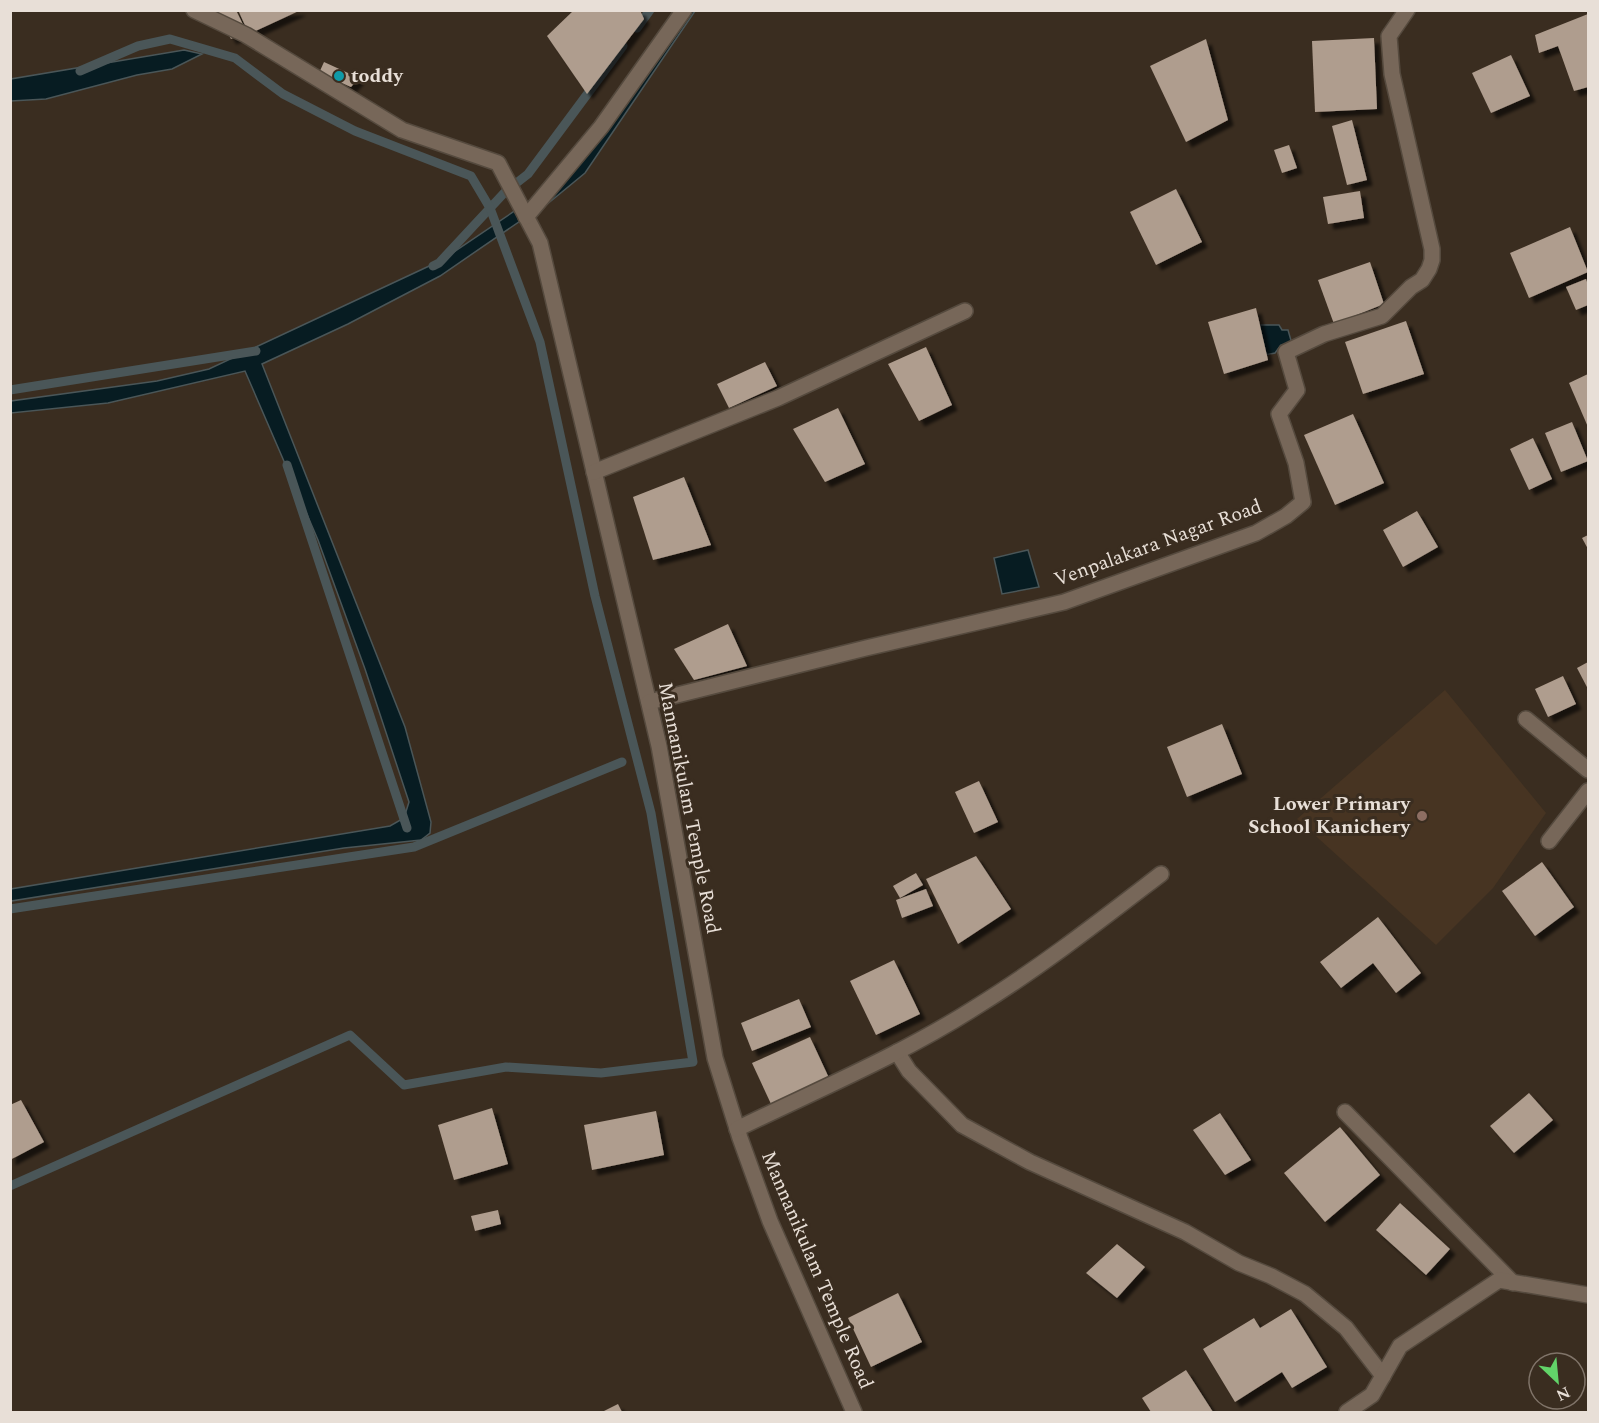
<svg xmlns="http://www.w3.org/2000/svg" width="1599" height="1423" font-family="Spectral,serif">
<defs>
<filter id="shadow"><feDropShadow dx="5.5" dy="5.5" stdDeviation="1.5" flood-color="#0009"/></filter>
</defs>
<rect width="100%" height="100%" fill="#3a2d20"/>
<polygon fill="#473422" points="1445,690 1546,813 1493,888 1436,945 1297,819"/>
<g fill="#071c22" stroke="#4a5658" stroke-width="1.5">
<polygon points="677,11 695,11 585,173 540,210"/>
<polygon points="184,50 202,54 172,69 137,75 46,99 11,101 11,79"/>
<polygon points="516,210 526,217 440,276 348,324 262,364 405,727 431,822 430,833 421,840 344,848 11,901 11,889 390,826 404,818 409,802 365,669 318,540 245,371 108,403 11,413 11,401 157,381 209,369 442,260"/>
<polygon points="1254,325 1279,325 1282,330 1288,330 1292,344 1281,345 1275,353 1259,356"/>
<polygon points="1028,550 1039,587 1002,594 994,558"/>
</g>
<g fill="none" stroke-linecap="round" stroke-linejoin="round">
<g stroke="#4a5658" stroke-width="9">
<polyline points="637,28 650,10"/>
<polyline points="433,266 439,263 505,192 528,174 623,46"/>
<polyline points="10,390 256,351"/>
<polyline points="287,465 407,828"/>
<polyline points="10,909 414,847 622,762"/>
<polyline points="10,1186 350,1035 404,1085 506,1067 601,1073 693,1062 651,813 595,596 540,342 490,208 471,176 355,131 283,94 235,58 170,39 138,46 80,71"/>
</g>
</g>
<g fill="#af9d8e" filter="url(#shadow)">
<polygon points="215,10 236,10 246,31 231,39"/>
<polygon points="238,10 301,10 249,34"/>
<polygon points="574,10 640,10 644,19 587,94 547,36"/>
<polygon points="1588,14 1588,87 1574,91 1558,46 1539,53 1535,35"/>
<polygon points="1374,38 1377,109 1315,112 1312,41"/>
<polygon points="1206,39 1228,120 1186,142 1150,66"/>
<polygon points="1511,55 1530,96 1491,113 1472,73"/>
<polygon points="324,62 359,78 351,87 319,73"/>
<polygon points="1352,120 1367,180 1347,185 1332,126"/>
<polygon points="1289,145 1297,168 1282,173 1274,150"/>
<polygon points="1176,189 1202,242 1156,265 1130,212"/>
<polygon points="1360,191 1364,218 1328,224 1323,197"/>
<polygon points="1570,227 1588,272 1529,298 1510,253"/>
<polygon points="1370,262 1384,304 1334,324 1318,280"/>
<polygon points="1586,279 1588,285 1588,305 1576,310 1566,287"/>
<polygon points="1256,308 1268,360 1224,374 1208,322"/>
<polygon points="1406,321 1424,374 1363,394 1345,342"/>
<polygon points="926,347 952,405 919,421 888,364"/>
<polygon points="765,362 777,386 729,408 717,384"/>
<polygon points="1588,374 1588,427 1569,383"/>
<polygon points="838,408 865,464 825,482 793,429"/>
<polygon points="1353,414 1384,483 1335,505 1304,435"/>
<polygon points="1572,422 1588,461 1561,472 1545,433"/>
<polygon points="1533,438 1552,479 1529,490 1510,449"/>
<polygon points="684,477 711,545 653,560 633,497"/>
<polygon points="1417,511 1438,547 1403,567 1383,530"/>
<polygon points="1588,535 1588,549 1582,538"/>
<polygon points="728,624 747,666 694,680 674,649"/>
<polygon points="1588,662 1588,689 1577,668"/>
<polygon points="1563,676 1576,704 1548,717 1535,689"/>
<polygon points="1222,724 1242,774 1187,797 1167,747"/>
<polygon points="979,781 998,822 974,833 955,792"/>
<polygon points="976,856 1011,909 958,944 926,879"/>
<polygon points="1542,862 1574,907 1535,936 1502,891"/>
<polygon points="916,873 923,885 900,898 893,886"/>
<polygon points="926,889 933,906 902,918 896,900"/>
<polygon points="1378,917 1421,973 1396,993 1373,963 1341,988 1320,962"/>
<polygon points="894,960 920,1014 876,1035 850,981"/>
<polygon points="799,999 811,1027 752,1051 741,1023"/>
<polygon points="810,1037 829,1078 771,1104 752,1063"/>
<polygon points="1529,1093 1553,1120 1514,1153 1490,1126"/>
<polygon points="21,1100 44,1142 10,1160 10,1105"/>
<polygon points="492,1108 508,1164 454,1180 438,1125"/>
<polygon points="656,1111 664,1155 592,1170 584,1125"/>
<polygon points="1220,1113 1251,1160 1225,1175 1193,1130"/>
<polygon points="1340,1127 1380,1175 1325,1222 1284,1173"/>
<polygon points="1400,1203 1450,1249 1426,1275 1376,1230"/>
<polygon points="498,1210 501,1224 475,1231 471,1216"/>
<polygon points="1117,1244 1145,1267 1117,1298 1086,1273"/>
<polygon points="898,1293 922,1342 871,1367 848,1318"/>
<polygon points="1291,1309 1327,1367 1292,1388 1282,1372 1235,1402 1203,1349 1254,1318 1260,1328"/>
<polygon points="1186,1370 1213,1412 1151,1412 1142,1398"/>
<polygon points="618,1404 622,1412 602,1412"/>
</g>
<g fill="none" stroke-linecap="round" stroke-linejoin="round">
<defs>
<g id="minor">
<polyline points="194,10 246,35 402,130 498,163 540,243 659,746 715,1058 740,1138 770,1221 854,1412"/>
<polyline points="526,217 601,127 684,10"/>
<polyline points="594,472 778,398 965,311"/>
<polyline points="649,702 866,648 1064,602 1256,533 1286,516 1303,502 1296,463 1279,414 1297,390 1286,352 1324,334 1382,316 1411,287 1422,280 1429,269 1432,260 1432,249 1392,74 1389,36 1407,10"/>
<polyline points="1526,719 1588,770"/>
<polyline points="1549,841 1588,791"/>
<polyline points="897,1052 909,1071 962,1125 1030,1162 1185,1232 1239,1263 1271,1276 1305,1294 1346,1328 1383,1376"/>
<polyline points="1345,1112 1513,1283"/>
<path d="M 737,1129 C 817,1090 901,1055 976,1007 C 1041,967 1101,920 1161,874"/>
<polyline points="1347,1412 1372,1395 1400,1346 1499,1280 1588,1295"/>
</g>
</defs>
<use href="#minor" stroke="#554a3e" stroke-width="18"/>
<use href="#minor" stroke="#776759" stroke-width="15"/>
</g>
<circle fill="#0f9aa8" stroke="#3a2d20" stroke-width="2" cx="339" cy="76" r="6"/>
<circle fill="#8d6e63" stroke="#3a2d20" stroke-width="2" cx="1422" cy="816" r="6"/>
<g text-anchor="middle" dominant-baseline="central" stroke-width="6" stroke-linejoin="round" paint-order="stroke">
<g font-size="20" font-weight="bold" fill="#e8dfd7" stroke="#3a2d20" text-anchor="start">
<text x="351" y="76">toddy</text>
<text x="1410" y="804" text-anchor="end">Lower Primary<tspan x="1410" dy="23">School Kanichery</tspan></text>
</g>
<g font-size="20" fill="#e8dfd7" stroke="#3a2d20">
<text transform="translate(1158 543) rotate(-20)">Venpalakara Nagar Road</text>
<text transform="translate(689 808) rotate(79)">Mannanikulam Temple Road</text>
<text transform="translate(817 1270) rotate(67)">Mannanikulam Temple Road</text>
</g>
</g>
<rect width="1599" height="1423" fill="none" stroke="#e8dfd7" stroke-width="24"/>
<g transform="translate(1557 1381) rotate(154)"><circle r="28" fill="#3a2d20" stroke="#807469" stroke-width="1.5"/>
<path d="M0-4.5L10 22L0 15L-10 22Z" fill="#62d469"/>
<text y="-9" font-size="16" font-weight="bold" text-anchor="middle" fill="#e8dfd7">N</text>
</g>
</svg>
